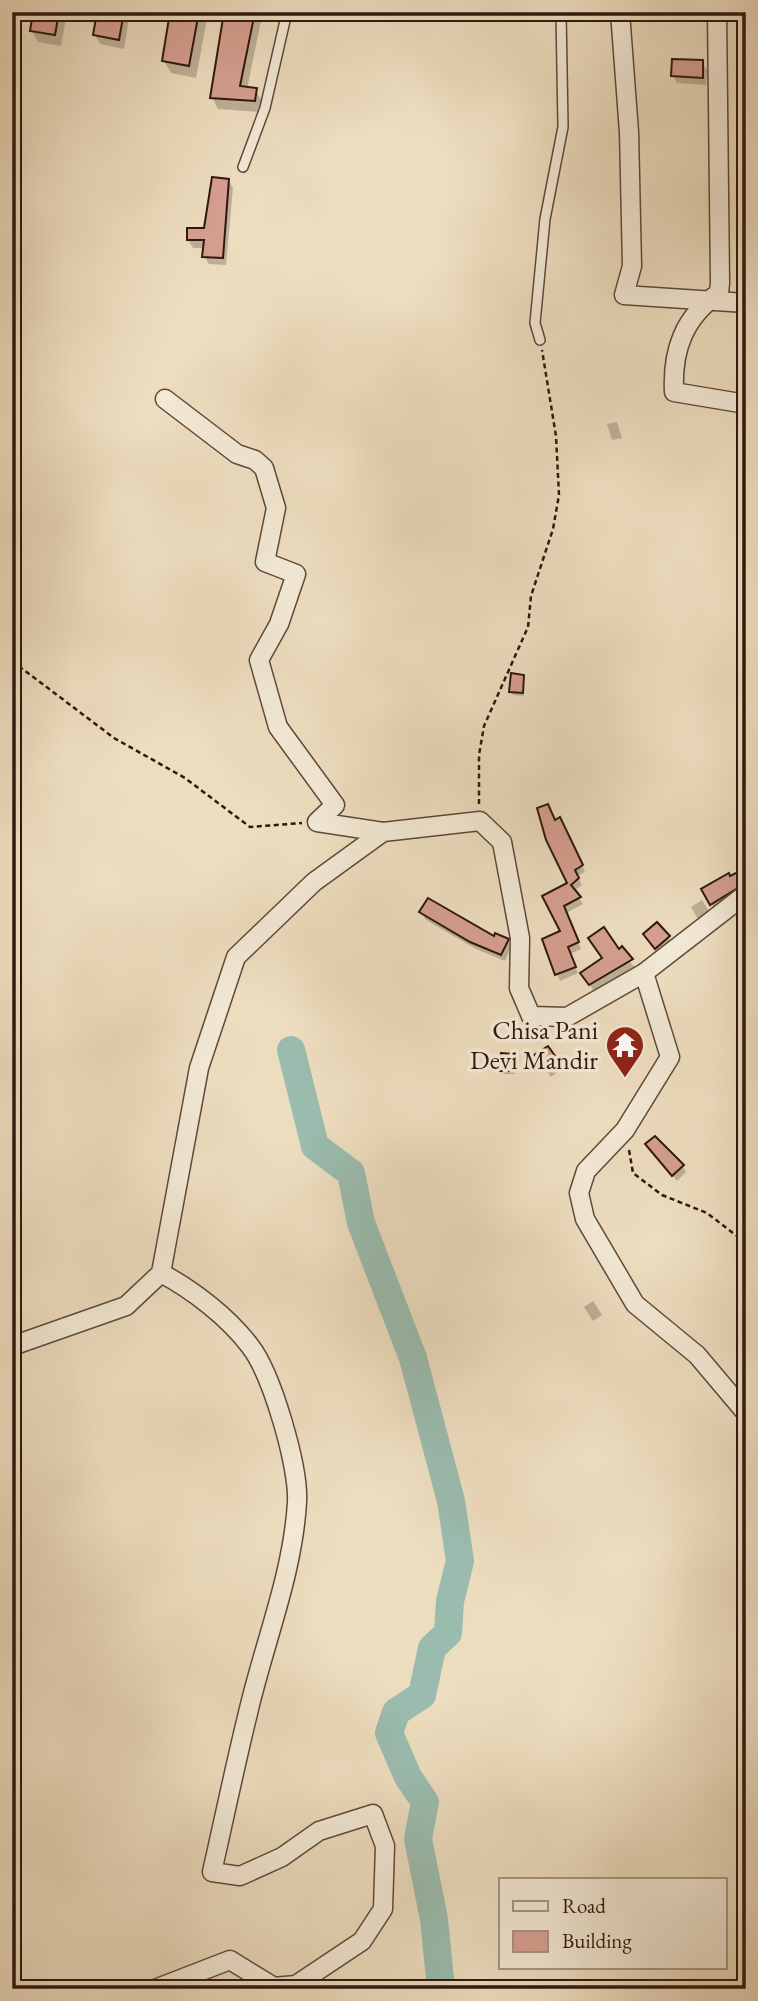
<svg xmlns="http://www.w3.org/2000/svg" width="758" height="2001" font-family="'EB Garamond',serif">
<rect width="100%" height="100%" fill="#edddbf"/>
<filter id="stains"><feTurbulence type="fractalNoise" baseFrequency=".00286" numOctaves="4"/><feColorMatrix values="0 0 0 0 .2 0 0 0 0 .09 0 0 0 0 .02 0 0 0 .5 -.17"/></filter>
<radialGradient id="worn" r=".72"><stop offset=".6" stop-color="#630" stop-opacity="0"/><stop offset="1" stop-color="#630" stop-opacity=".3"/></radialGradient>
<g fill="#0003">
<polygon points="35,12 67,12 61,46 38,42 32,31"/>
<polygon points="99,12 130,12 124,49 100,44 95,35"/>
<polygon points="172,12 203,12 207,19 196,78 171,73 164,61"/>
<polygon points="226,12 256,12 261,21 247,89 255,90 262,101 261,112 218,109 212,97"/>
<polygon points="702,62 707,70 706,85 677,83 673,75"/>
<polygon points="228,180 233,188 226,265 209,264 204,256 205,248 193,248 188,240 206,229"/>
<polygon points="617,422 622,438 612,440 607,424"/>
<polygon points="523,676 524,696 513,695 511,691"/>
<polygon points="555,822 563,825 585,872 577,876 582,885 574,891 583,904 566,913 581,949 570,954 578,973 560,981 545,939 563,932 545,897 570,884"/>
<polygon points="746,872 746,889 715,909 703,890"/>
<polygon points="702,900 710,913 699,921 691,907"/>
<polygon points="421,912 494,939 507,940 511,947 505,961 476,949 426,920"/>
<polygon points="645,935 668,937 673,945 661,956"/>
<polygon points="618,951 635,967 594,991 586,980 603,959"/>
<polygon points="547,1048 561,1069 551,1077 541,1064"/>
<polygon points="514,1056 515,1074 504,1074 502,1070"/>
<polygon points="647,1145 683,1166 686,1172 677,1181"/>
<polygon points="593,1301 602,1315 593,1321 584,1307"/>
</g>
<g fill="none" stroke-linecap="round" stroke-linejoin="round">
<polyline stroke="#9abcaf" stroke-width="28" points="291,1050 315,1146 351,1173 361,1223 413,1358 451,1501 460,1561 450,1601 448,1633 432,1648 422,1695 396,1712 389,1733 408,1777 425,1802 418,1839 434,1919 441,1989"/>
</g>
<g fill="#d69f90" stroke="#2f170e" stroke-width="2">
<polygon points="33,12 59,12 55,35 30,31"/>
<polygon points="97,12 124,12 119,40 93,35"/>
<polygon points="170,12 199,12 189,66 162,61"/>
<polygon points="224,12 255,12 240,86 257,88 255,101 210,98"/>
<polygon points="672,59 703,60 703,78 671,76"/>
<polygon points="212,177 229,179 223,258 202,257 204,240 187,240 187,228 204,228"/>
<polygon points="511,673 524,675 523,693 509,692"/>
<polygon points="548,804 555,820 560,817 583,865 575,870 579,878 571,885 581,897 564,906 579,942 568,947 576,967 555,975 542,939 560,931 542,896 567,883 546,840 537,808"/>
<polygon points="746,868 746,883 710,905 701,889 729,873 730,876"/>
<polygon points="428,898 494,936 495,933 509,939 501,955 470,942 419,912"/>
<polygon points="657,922 670,936 655,949 643,934"/>
<polygon points="604,927 619,949 622,946 633,959 589,985 580,973 602,958 588,938"/>
<polygon points="548,1046 558,1060 545,1070 534,1055"/>
<polygon points="501,1053 515,1054 514,1071 500,1071"/>
<polygon points="655,1136 684,1165 672,1176 645,1144"/>
</g>
<g fill="none" stroke-linecap="round" stroke-linejoin="round">
<defs>
<g id="service">
<polyline points="243,167 265,108 287,12"/>
<polyline points="540,340 535,323 545,219 563,127 561,12"/>
</g>
<g id="minor">
<polyline points="620,12 629,132 632,266 624,295 746,303"/>
<path d="M 717,12 L 720,283 L 719,293 C 684,317 672,350 674,392 L 746,404"/>
<polyline points="165,399 237,454 255,460 264,468 276,508 265,562 296,574 279,624 259,660 278,727 335,805 317,822 383,832"/>
<polyline points="644,973 670,1057 625,1130 586,1171 579,1193 585,1219 635,1304 697,1355 746,1413"/>
<polyline points="12,1346 126,1306 161,1273 199,1068 236,957 314,882 383,832 480,821 502,842 520,938 519,988 531,1016 567,1017 644,973 746,894"/>
<path d="M 155,1989 L 230,1960 L 274,1987 L 296,1985 L 362,1941 L 383,1909 L 385,1846 L 373,1814 L 319,1831 L 282,1857 L 240,1876 L 212,1872 C 224,1819 235,1766 248,1713 C 264,1643 293,1574 297,1502 C 299,1467 272,1374 250,1346 C 228,1317 193,1290 161,1273"/>
</g>
</defs>
<use href="#service" stroke="#5e483a" stroke-width="12"/>
<use href="#minor" stroke="#5e483a" stroke-width="21"/>
<g stroke="#2f170e" stroke-width="2.5" stroke-dasharray="5 3.5" stroke-linecap="butt">
<polyline points="12,661 114,738 185,778 250,827 302,823"/>
<polyline points="479,804 479,755 484,726 528,627 531,596 553,529 559,495 556,436 542,350"/>
<polyline points="629,1150 633,1173 662,1195 707,1213 746,1243"/>
</g>
<use href="#service" stroke="#f3e9d5" stroke-width="9"/>
<use href="#minor" stroke="#f3e9d5" stroke-width="18"/>
</g>
<defs>
<symbol id="temple-pin" viewBox="-11 -11 22 30"><path d="M0 17L-7.5 6A9.5 9.5 0 1 1 7.5 6Z" fill="#8f2418" stroke="#f3e9d5"/><path d="M0-6L5-2H3V0L6.5 2.5H4V6H1.5V3h-3V6H-4V2.5H-6.5L-3 0V-2H-5Z" fill="#fff"/></symbol>
</defs>
<g fill-rule="evenodd">
<use href="#temple-pin" x="603" y="1023" width="44" height="60"/>
</g>
<g text-anchor="middle" dominant-baseline="central" stroke-width="7" stroke-linejoin="round" paint-order="stroke">
<g font-size="26" fill="#2f170e" stroke="#f3e9d5" text-anchor="end">
<text x="598" y="1030">Chisa Pani<tspan x="598" dy="30">Devi Mandir</tspan></text>
</g>
</g>
<rect width="758" height="2001" fill="none" stroke="#edddbf" stroke-width="42"/>
<rect x="14" y="14" width="730" height="1973" fill="none" stroke="#2f170e" stroke-width="3.5"/>
<rect x="21" y="21" width="716" height="1959" fill="none" stroke="#2f170e" stroke-width="2"/>
<rect x="499" y="1878" width="228" height="91" fill="#f3e9d5" stroke="#a59585" stroke-width="2"/>
<rect x="513" y="1901" width="35" height="10" fill="#f3e9d5" stroke="#a59585" stroke-width="2"/>
<text x="562" y="1913" font-size="21" fill="#2f170e">Road</text>
<rect x="513" y="1931" width="35" height="21" fill="#d69f90" stroke="#a59585" stroke-width="2"/>
<text x="562" y="1948" font-size="21" fill="#2f170e">Building</text>
<rect width="100%" height="100%" filter="url(#stains)"/>
<rect width="100%" height="100%" fill="url(#worn)"/>
</svg>
